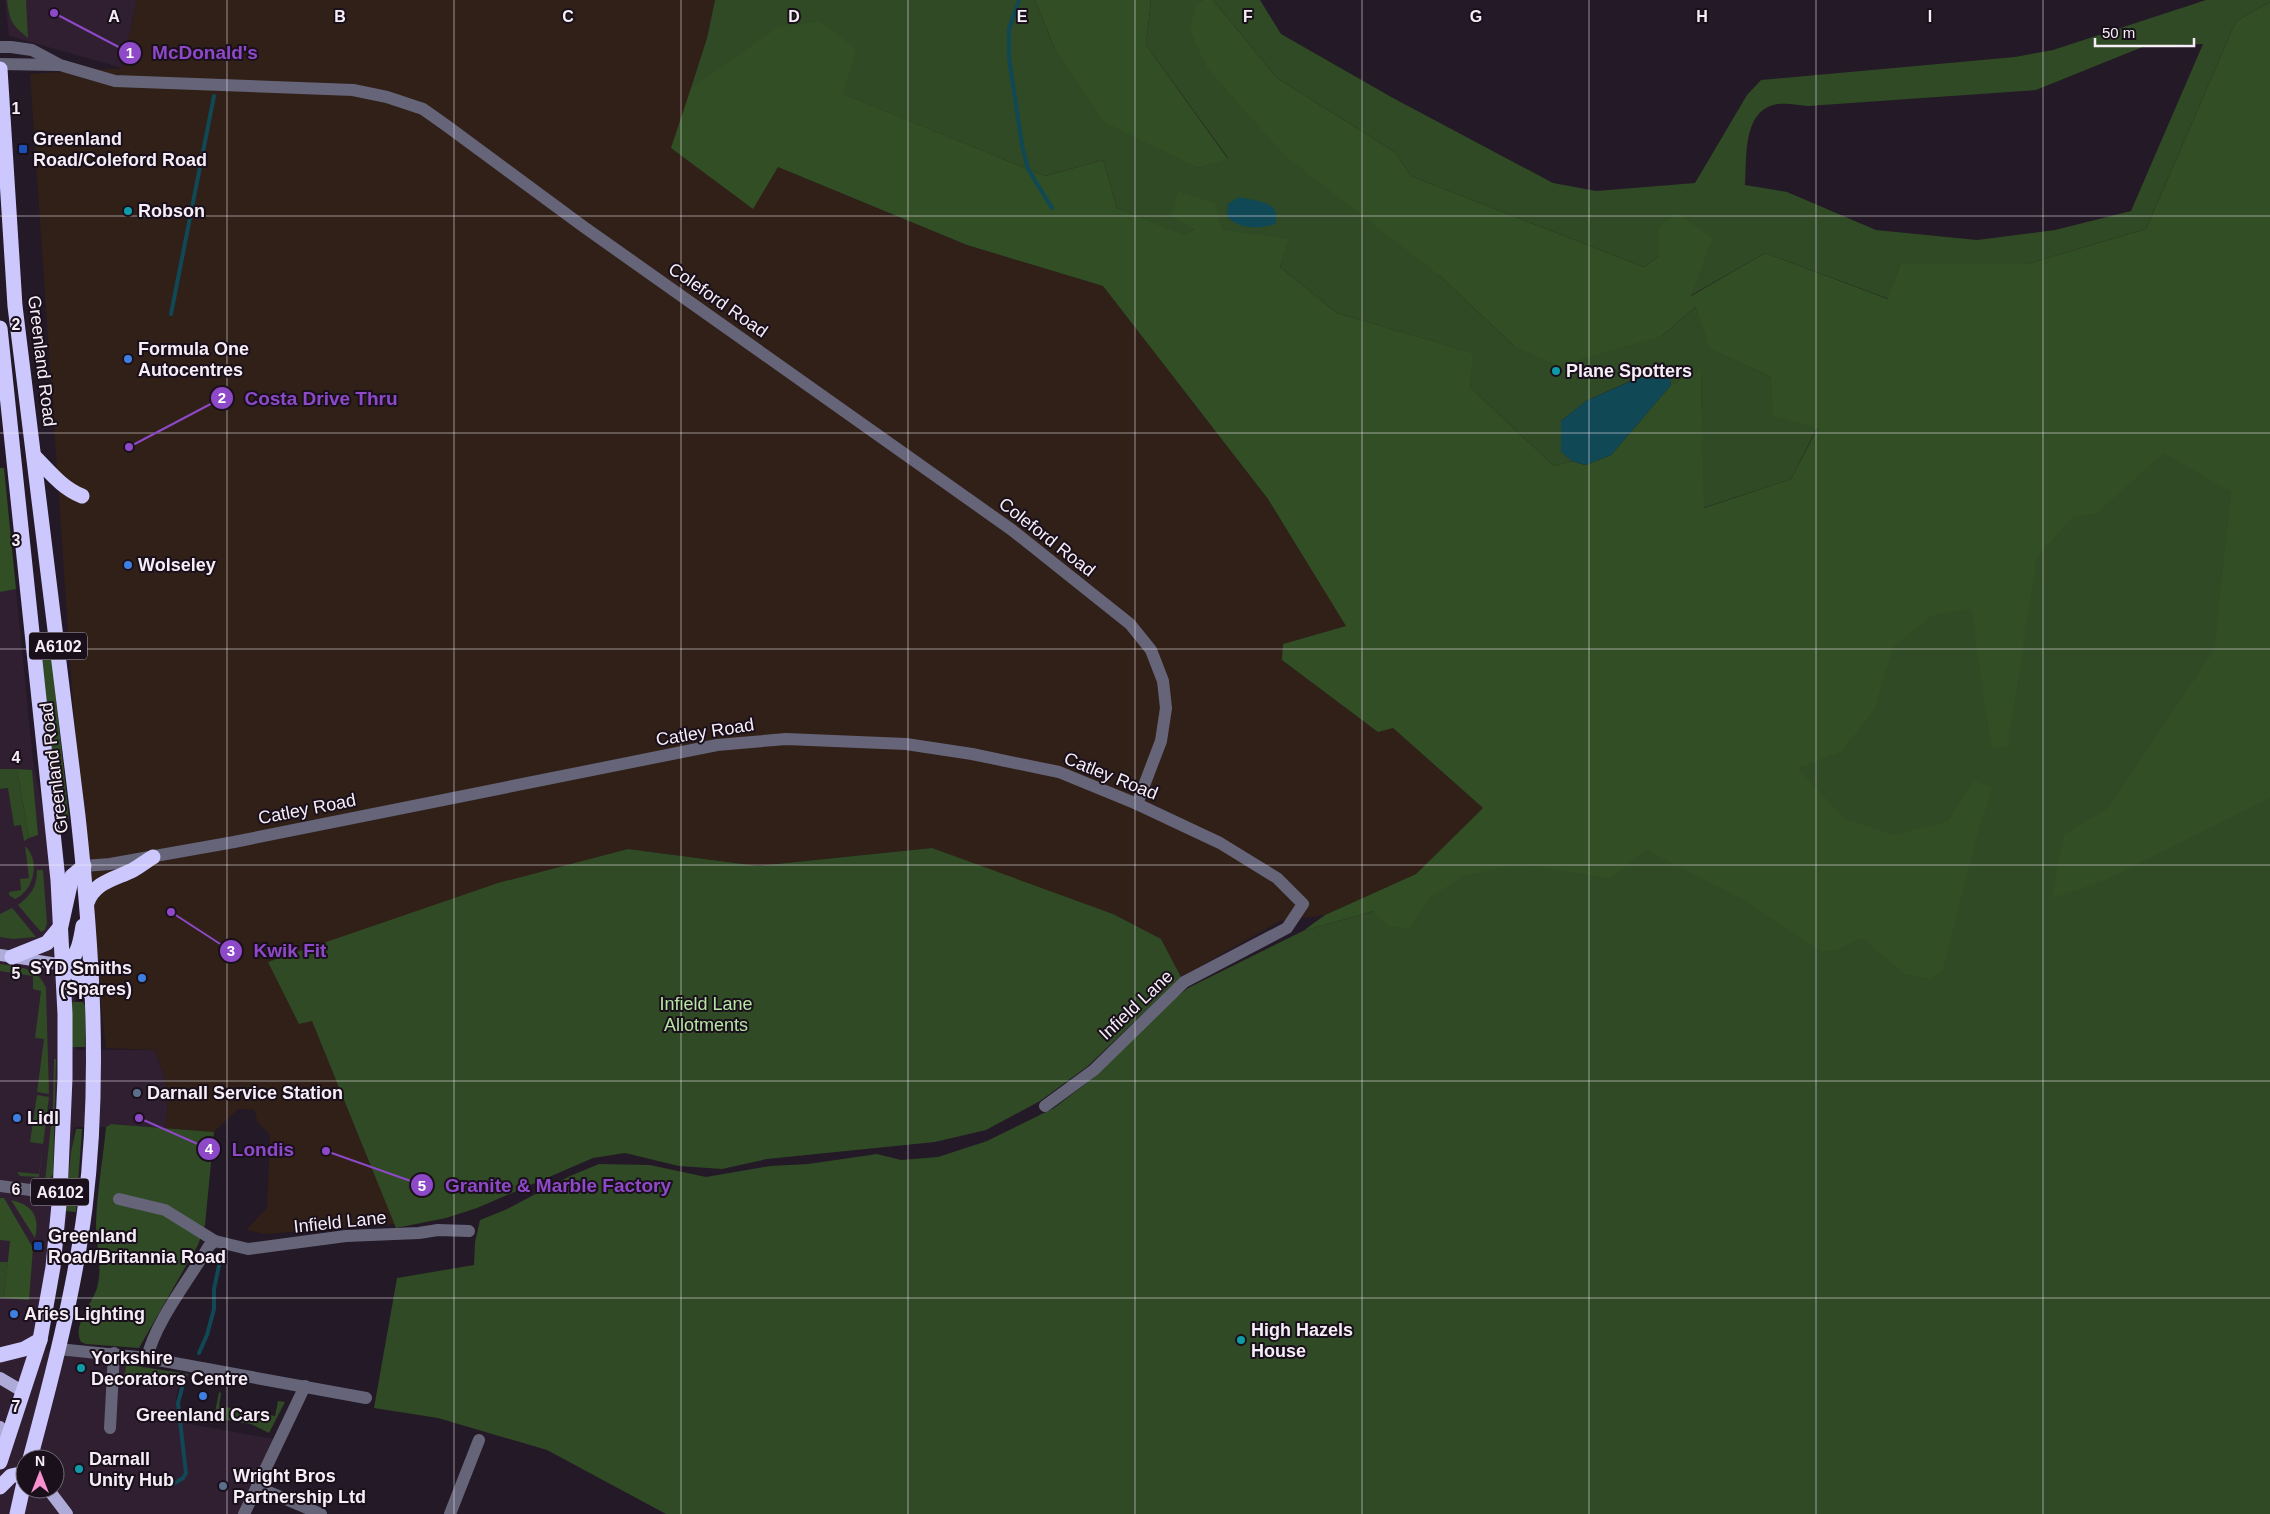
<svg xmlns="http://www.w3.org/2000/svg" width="2270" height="1514" font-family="Arial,sans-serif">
<rect width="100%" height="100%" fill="#241926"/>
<g fill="#2f1f31" fill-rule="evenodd">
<polygon points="5,0 137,0 122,68 9,36"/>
<path d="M 16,589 L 33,760 L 75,973 L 76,1050 L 155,1050 L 165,1078 L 168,1101 L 165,1128 L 111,1124 L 106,1127 L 74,1127 L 65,1237 L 45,1350 L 182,1373 L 176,1397 L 178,1422 L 280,1440 L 244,1514 L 0,1514 L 0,592 ZM 25,1459 L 55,1459 L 55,1489 L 25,1489 Z"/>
</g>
<polygon fill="#302017" points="137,0 715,0 707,38 752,209 778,167 967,245 1103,286 1268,499 1347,626 1283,644 1393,728 1483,808 1416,874 1325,915 1280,921 1181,977 1161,939 932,848 758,866 628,849 312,1021 395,1224 265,1234 246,1230 267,1208 270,1134 258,1123 254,1110 238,1109 214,1132 165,1128 168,1101 165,1078 155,1050 106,1048 84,866 30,74 122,68"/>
<g fill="#2f4a24" fill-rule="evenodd">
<path d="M 7,0 L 26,0 L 28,38 C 11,24 10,22 7,0 Z"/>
<polygon points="715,0 1035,0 1054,47 1198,168 1228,158 1146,45 1151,0 1202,0 1196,5 1440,276 1514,346 1662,336 1695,307 1711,349 1771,377 1817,428 1791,479 1703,508 1701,370 1671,385 1666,365 1586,401 1561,421 1561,451 1572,461 1554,466 1470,387 1472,353 1337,313 1280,267 1288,238 1194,229 1184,236 1117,208 1103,160 1045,176 842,94 691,88 707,38"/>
<path d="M 1213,0 L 1260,0 L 1281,34 L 1393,98 L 1553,183 L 1596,191 L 1695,183 L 1747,95 L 1761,80 L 2015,57 L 2053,50 L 2206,0 L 2270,0 L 2270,2 L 2236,21 L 2146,229 L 2027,264 L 1900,264 L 1889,299 L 1765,253 L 1690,296 L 1659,227 L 1659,256 L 1644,267 L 1411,176 L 1395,152 L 1277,78 ZM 2203,44 L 2131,211 L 2055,230 L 1977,240 L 1876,230 L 1787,192 L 1745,185 C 1747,160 1742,114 1773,105 C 1782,102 1798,105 1808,106 L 2036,90 L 2145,46 Z"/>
<polygon points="2270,342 2270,1514 666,1514 547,1450 438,1418 374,1408 397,1278 474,1265 475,1242 480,1220 505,1210 570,1176 599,1164 650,1165 706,1177 770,1166 808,1164 877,1154 901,1160 938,1157 987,1141 1054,1108 1093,1078 1151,1017 1188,988 1303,931 1374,911 2151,432"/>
<polygon points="51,653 69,819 58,820 40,654"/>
<polygon points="0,769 17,769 29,838 24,841 21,825 14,826 8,788 0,789"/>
<path d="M 25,846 C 41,860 34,891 15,899 L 9,895 L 9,892 L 21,890 L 20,879 L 29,878 Z"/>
<polygon points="932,848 1113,914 1161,939 1181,977 1088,1066 1040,1101 986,1130 935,1142 767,1159 722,1169 679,1166 625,1153 593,1158 477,1208 446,1218 396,1228 312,1021 299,1024 268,962 498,883 628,849 758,866"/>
<path d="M 37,870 L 43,870 L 47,923 L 45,930 L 41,932 L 18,905 C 31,895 37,887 37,870 Z"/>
<polygon points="12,908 14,910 36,937 13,939 0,937 0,914"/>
<path d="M 0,964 C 19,967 38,967 46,988 L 49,1094 L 37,1092 L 44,1039 L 35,1038 L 41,991 L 33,989 L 33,976 L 0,971 Z"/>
<polygon points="71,1002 83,1002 85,1006 85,1047 71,1047"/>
<polygon points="54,1059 56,1059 53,1174 48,1181 45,1182 53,1105"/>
<polygon points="37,1095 49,1097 39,1177 20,1176 17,1172 39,1174 43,1144 30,1142"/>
<path d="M 111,1124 L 214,1132 L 205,1225 L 198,1245 L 139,1348 L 86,1344 L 81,1342 C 72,1326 92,1304 97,1288 C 103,1266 96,1246 96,1223 C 97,1191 103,1159 106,1127 Z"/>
<polygon points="76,1129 82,1129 76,1212 65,1211 71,1152"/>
<polygon points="0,1262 8,1262 4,1298 0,1298"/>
<polygon points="129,1365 188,1374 185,1386 124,1380 126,1366"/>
<polygon points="219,1392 221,1393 219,1406 275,1416 278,1401 285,1402 269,1433 251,1424 214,1418"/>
</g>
<g fill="#314e24">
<polygon points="1035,0 1151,0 1146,45 1228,159 1198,168 1104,122 1054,47"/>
<polygon points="1202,0 1213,0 1277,78 1395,152 1411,176 1644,267 1659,256 1659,227 1677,213 1713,238 1691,296 1765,253 1888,299 1900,264 2027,264 2146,229 2236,21 2270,2 2270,798 2104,881 2051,899 2064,834 2108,808 2214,650 2231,492 2164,453 2096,514 2074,516 2037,557 2008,747 1991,748 1971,609 1931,616 1893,648 1875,709 1841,752 1798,768 1845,819 1893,835 1948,821 1974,781 1993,787 1977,836 1943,971 1930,979 1904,974 1862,938 1837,950 1822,952 1740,898 1646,850 1610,879 1520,864 1464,876 1429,898 1409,929 1387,926 1374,911 1303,931 1325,915 1416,874 1483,808 1393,728 1378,732 1282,660 1283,644 1346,626 1268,499 1103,286 967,245 778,167 753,209 671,148 691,88 778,27 819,21 857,49 843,94 1045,176 1103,160 1117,208 1184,235 1194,229 1170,216 1178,191 1216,204 1222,230 1289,238 1280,267 1337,313 1473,353 1470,387 1554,466 1572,461 1585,465 1611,455 1671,385 1701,369 1704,508 1791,479 1817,429 1773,415 1771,377 1710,349 1695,307 1662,336 1558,366 1514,346 1440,276 1286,157 1207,68 1189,29 1196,4"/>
<polygon points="0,468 4,468 16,589 0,592"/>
<polygon points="17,769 32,770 38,835 29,838"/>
<polygon points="0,1198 4,1198 33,1248 29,1300 4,1298 10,1241 0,1240"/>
<path d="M 11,1200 C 33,1205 40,1217 35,1238 Z"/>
</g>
<g fill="#104855">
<path d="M 1239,197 C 1253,201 1283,200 1275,224 C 1260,229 1238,230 1227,216 L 1228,204 Z"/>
<polygon points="1667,365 1671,385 1611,455 1585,465 1572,461 1561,452 1561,421 1586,401"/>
</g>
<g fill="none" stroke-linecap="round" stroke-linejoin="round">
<g stroke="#104855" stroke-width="4">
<polyline points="1019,0 1009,29 1009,58 1022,145 1028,169 1052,208"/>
<polyline points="171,314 214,96"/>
<polyline points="199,1353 207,1335 214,1309 214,1289 220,1261"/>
<polyline points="170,1486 183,1478 186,1473 178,1403 182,1388"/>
</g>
<g stroke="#656479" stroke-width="12">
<polyline points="0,47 11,47 32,50 60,65 115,81 353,90 387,97 423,109 447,126 584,227 1012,530 1130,624 1151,650 1163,681 1166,708 1161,741 1137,804"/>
<polyline points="0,64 58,65"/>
<polyline points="84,866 110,864 234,842 717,745 786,739 906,744 972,754 1059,772 1137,804 1220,843 1277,878 1303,904 1287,928 1184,982 1094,1070 1045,1106"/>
<polyline points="0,1186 60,1194"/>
<polyline points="119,1199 165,1210 215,1241 248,1249 346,1236 419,1233 438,1230 469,1231"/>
<polyline points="58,1349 147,1358 366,1398"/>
<path d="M 147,1358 C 155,1322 190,1278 209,1246 L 215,1241"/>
<polyline points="110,1428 114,1353"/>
<polyline points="257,1487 321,1514"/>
<polyline points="244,1514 305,1386"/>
<polyline points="450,1514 479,1440"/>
</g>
<g stroke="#afabd8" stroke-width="12">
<polyline points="0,955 64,965"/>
<polyline points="0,1378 22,1391"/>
<polyline points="0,1427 3,1449"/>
<polyline points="48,1489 67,1514"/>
</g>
<g stroke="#ccc8fe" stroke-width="15">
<path d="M 0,69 L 15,306 L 78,816 C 92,945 101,1078 85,1208 C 74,1293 52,1377 30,1459"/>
<polyline points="0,328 58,880 65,1014 65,1078 60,1194 53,1267 40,1340 0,1462"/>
<path d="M 35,457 C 50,472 62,488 82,496"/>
<path d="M 87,903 C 94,882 115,879 133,870 C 140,866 146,861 153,857"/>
<polyline points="12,957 47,943 61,926 72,876 84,866"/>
<path d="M 64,965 C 79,956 80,942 83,926"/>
<polyline points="64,965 77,974 91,994"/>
<polyline points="0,1355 24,1349 40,1340"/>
<polyline points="0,1487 11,1476 25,1473"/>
<polyline points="17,1514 25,1478"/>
</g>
</g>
<path fill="none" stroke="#f6eef7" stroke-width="1" stroke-opacity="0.55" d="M 227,0 L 227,1514M 454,0 L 454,1514M 681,0 L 681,1514M 908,0 L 908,1514M 1135,0 L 1135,1514M 1362,0 L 1362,1514M 1589,0 L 1589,1514M 1816,0 L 1816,1514M 2043,0 L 2043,1514M 0,216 L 2270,216M 0,433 L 2270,433M 0,649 L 2270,649M 0,865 L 2270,865M 0,1081 L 2270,1081M 0,1298 L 2270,1298"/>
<g fill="#1a4fb4" stroke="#1a101c" stroke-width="2">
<rect x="18" y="144" width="10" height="10" rx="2.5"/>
<rect x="33" y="1241" width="10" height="10" rx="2.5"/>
</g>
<g fill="#0f9aa8" stroke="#1a101c" stroke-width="2">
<circle cx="128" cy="211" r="5"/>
<circle cx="1556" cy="371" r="5"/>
<circle cx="1241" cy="1340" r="5"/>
<circle cx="81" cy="1368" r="5"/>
<circle cx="79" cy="1469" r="5"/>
</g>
<g fill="#3f7fe0" stroke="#1a101c" stroke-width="2">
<circle cx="128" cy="359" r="5"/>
<circle cx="128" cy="565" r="5"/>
<circle cx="142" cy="978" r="5"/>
<circle cx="17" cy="1118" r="5"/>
<circle cx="14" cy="1314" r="5"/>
<circle cx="203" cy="1396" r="5"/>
</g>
<g fill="#5c6f8a" stroke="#1a101c" stroke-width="2">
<circle cx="137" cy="1093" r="5"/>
<circle cx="223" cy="1486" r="5"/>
</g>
<g text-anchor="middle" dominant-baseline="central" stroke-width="4" stroke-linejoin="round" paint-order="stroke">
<g fill="#1a101c" stroke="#b4abb5" stroke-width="1">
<rect x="29" y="632.5" width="58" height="27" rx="4"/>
<rect x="31" y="1178.5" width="58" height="27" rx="4"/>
</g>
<g font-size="16" font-weight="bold" fill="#f6eef7">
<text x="58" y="646">A6102</text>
<text x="60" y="1192">A6102</text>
</g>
<g font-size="18" font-weight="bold" fill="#f6eef7" stroke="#1a101c" text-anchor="start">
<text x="33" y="139">Greenland<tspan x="33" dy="21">Road/Coleford Road</tspan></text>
<text x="138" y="211">Robson</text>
<text x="138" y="349">Formula One<tspan x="138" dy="21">Autocentres</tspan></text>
<text x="1566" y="371">Plane Spotters</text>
<text x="138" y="565">Wolseley</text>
<text x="132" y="968" text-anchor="end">SYD Smiths<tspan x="132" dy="21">(Spares)</tspan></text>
<text x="147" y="1093">Darnall Service Station</text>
<text x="27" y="1118">Lidl</text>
<text x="48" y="1236">Greenland<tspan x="48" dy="21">Road/Britannia Road</tspan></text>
<text x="24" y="1314">Aries Lighting</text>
<text x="1251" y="1330">High Hazels<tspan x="1251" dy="21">House</tspan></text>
<text x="91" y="1358">Yorkshire<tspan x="91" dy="21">Decorators Centre</tspan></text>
<text x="203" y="1415" text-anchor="middle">Greenland Cars</text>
<text x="89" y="1459">Darnall<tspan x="89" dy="21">Unity Hub</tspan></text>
<text x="233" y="1476">Wright Bros<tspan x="233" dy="21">Partnership Ltd</tspan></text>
</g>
<g font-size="18" fill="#f6eef7" stroke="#1a101c">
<text transform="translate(718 300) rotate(35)">Coleford Road</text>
<text transform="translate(42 361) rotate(83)">Greenland Road</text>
<text transform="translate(1047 537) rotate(38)">Coleford Road</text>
<text transform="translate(705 732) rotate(-9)">Catley Road</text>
<text transform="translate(54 768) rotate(-97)">Greenland Road</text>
<text transform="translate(1111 776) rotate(22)">Catley Road</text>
<text transform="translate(307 809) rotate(-11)">Catley Road</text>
<text transform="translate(1136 1005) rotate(-43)">Infield Lane</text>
<text transform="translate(340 1222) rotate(-6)">Infield Lane</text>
</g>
<g font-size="18" fill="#b5e6a2" stroke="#1a101c">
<text x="706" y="1004">Infield Lane<tspan x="706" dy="21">Allotments</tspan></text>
</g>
</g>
<g font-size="16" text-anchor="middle" font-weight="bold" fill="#f6eef7" stroke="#1a101c" stroke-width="4" stroke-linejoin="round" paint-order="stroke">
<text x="114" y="22">A</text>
<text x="340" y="22">B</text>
<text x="568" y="22">C</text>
<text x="794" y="22">D</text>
<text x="1022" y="22">E</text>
<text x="1248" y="22">F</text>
<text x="1476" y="22">G</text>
<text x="1702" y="22">H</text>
<text x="1930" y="22">I</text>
<text x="16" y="114">1</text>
<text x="16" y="330">2</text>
<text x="16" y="546">3</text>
<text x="16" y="763">4</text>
<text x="16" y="979">5</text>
<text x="16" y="1195">6</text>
<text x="16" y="1412">7</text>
</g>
<path fill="none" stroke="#8d49c7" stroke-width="2" d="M54 13L130 53M129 447L222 398M171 912L231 951M139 1118L209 1149M326 1151L422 1185"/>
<g fill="#8d49c7" stroke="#1a101c" stroke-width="2">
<circle cx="54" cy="13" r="5"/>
<circle cx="129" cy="447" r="5"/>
<circle cx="171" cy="912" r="5"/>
<circle cx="139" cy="1118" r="5"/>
<circle cx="326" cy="1151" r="5"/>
<circle cx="130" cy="53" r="12"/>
<circle cx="222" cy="398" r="12"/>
<circle cx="231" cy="951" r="12"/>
<circle cx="209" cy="1149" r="12"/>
<circle cx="422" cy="1185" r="12"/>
</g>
<g font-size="15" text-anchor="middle" font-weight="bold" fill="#fff">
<text x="130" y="58">1</text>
<text x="222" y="403">2</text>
<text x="231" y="956">3</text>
<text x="209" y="1154">4</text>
<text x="422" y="1191">5</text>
</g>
<g font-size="19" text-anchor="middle" font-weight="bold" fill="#8d49c7" stroke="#1a101c" stroke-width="4" stroke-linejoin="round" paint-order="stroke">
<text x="205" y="59">McDonald's</text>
<text x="321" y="405">Costa Drive Thru</text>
<text x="290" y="957">Kwik Fit</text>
<text x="263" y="1156">Londis</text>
<text x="558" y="1192">Granite &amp; Marble Factory</text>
</g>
<g transform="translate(40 1474)"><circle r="24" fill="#1a101c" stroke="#726974"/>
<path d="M0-4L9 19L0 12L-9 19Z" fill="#f790ce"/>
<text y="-8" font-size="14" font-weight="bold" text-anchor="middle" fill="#f6eef7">N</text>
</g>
<path d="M2095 38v8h99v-8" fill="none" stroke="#f6eef7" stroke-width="2.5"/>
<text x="2102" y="38" font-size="15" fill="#f6eef7" stroke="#1a101c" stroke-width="4" paint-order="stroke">50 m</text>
</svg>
